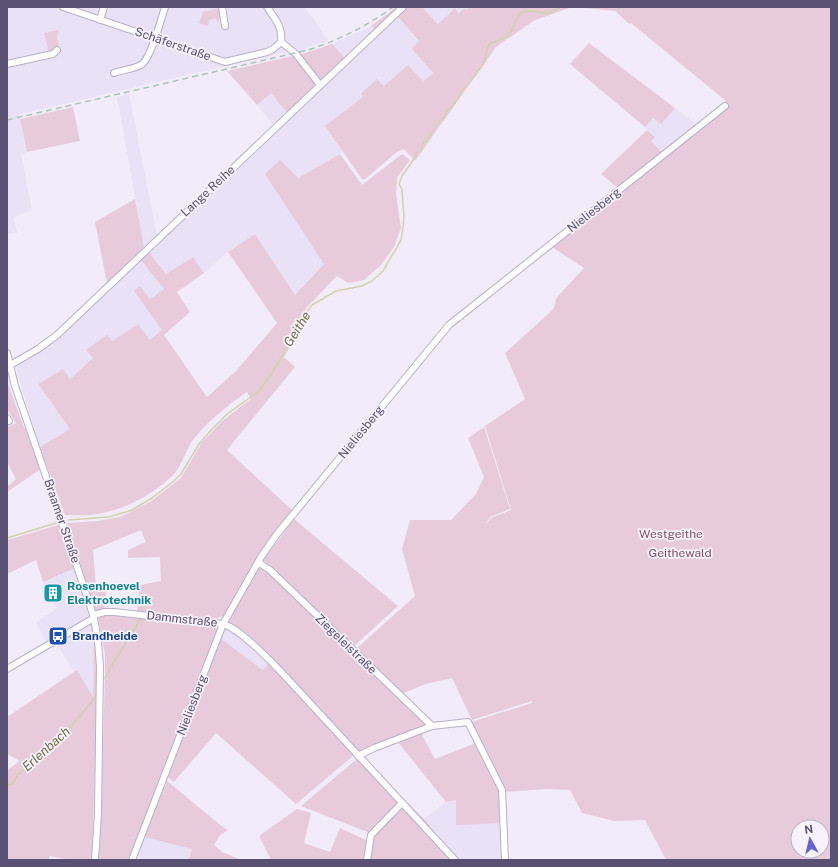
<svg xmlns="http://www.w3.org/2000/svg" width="838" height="867" font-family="'Public Sans',sans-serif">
<rect width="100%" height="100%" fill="#f2ecfa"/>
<g fill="#e9e1f6">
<polygon points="7,7 305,7 328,41 291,53 281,53 21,114 20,119 27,152 21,154 32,210 14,217 17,233 7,234"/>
<polygon points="422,7 469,7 466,10 464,8 459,13 454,8 438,24"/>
<polygon points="398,17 419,42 412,49 433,73 423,82 383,86 378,79 364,97 326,126 343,152 298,178 266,174 324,264 295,296 255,234 228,252 204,273 193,257 166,274 148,251"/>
<polygon points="371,26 375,30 345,58 332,44"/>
<polygon points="271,93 287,113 274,126 257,105"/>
<polygon points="129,94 157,235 144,247 117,97"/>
<polygon points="675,108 697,125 664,153 651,141 655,137 645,127 653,118 661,124"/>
<polygon points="140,259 164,289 150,299 162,330 150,340 138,324 112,341 86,350 93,358 70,379 38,384 70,429 40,447 16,370 17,366 18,364 38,351"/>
<polygon points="75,568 91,617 94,629 93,698 77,671 74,672 54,639 47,643 36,623 57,608 43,582"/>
<polygon points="225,626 230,627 270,662 264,670 220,638"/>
<polygon points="456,800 503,823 504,860 457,859 434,836 429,824 424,819 446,802"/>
<polygon points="141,836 193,849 189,860 143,860 137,855"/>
</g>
<g fill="#e7cbdb" fill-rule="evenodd">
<polygon points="396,7 401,7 375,30 371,26 386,15"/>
<polygon points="407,7 422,7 438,24 455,8 459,13 464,8 466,10 469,7 572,7 535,20 496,47 415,161 404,149 397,152 365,179 362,179 325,126 363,97 361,94 377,79 384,86 408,65 423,81 433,73 412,49 419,41 398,17"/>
<path d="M 574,7 L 831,7 L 831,860 L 666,860 L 645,820 L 614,821 L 582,813 L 570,790 L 547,789 L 504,792 L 500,779 L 471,722 L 532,703 L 532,701 L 472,720 L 452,678 L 426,684 L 401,694 L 356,649 L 415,596 L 402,549 L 410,520 L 451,520 L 476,494 L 484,477 L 468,438 L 484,427 L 510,509 L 490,517 L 485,525 L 491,518 L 511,510 L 485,426 L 525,399 L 505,353 L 547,315 L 554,308 L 556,299 L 558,296 L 584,268 L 549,245 L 618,188 L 601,174 L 647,130 L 655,137 L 651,141 L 662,152 L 726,101 L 631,23 L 629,24 L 615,11 ZM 798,827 L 822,827 L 822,851 L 798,851 Z"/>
<polygon points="219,8 221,16 217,22 216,18 209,20 208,26 199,23 203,12"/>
<polygon points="59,30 57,37 59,46 55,47 52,51 49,52 44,33"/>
<polygon points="589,43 675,108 661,124 653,118 645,127 570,64"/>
<polygon points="332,44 345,58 322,80 320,80 299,55"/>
<polygon points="293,56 315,84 314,87 287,113 271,93 257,105 227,71"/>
<polygon points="73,107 80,141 27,152 20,119"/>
<path d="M 340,154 L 362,185 L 402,154 L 410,160 L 397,178 L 396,194 L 401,228 L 394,247 L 381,265 L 364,280 L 348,283 L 337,276 L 308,306 L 287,337 L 292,343 L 284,357 L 295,367 L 227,450 L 292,510 L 255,560 L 225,615 L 214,620 L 137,611 L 140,585 L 161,581 L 160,557 L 128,558 L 128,550 L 146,542 L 141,530 L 93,550 L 96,587 L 107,587 L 104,609 L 95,611 L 67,523 L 98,521 L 120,517 L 150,502 L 181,478 L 202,442 L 222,421 L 251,399 L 247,392 C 229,404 203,425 191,443 C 185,453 181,467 173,475 C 153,495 125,509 98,514 C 88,516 75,515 65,515 L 40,447 L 70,429 L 38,384 L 63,369 L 70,379 L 93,358 L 86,350 L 107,335 L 112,341 L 138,324 L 150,340 L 162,330 L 134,291 L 140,286 L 150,299 L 164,289 L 140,259 L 148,251 L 166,274 L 193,257 L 204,273 L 177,292 L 190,312 L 164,335 L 207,397 L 236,371 L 277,323 L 228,252 L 255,234 L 295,295 L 324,264 L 265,174 L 280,160 L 298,178 Z"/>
<polygon points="135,199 144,247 107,283 95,222"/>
<polygon points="7,381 21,420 39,462 41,469 7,492 7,487 16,479 7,462 7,427 16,423 7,409"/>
<polygon points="294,519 398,606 353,647 263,560"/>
<polygon points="58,525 75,568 43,582 36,560 7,574 7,540"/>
<polygon points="258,568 266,569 429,726 360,752 272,658 229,621 254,572"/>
<polygon points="114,614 213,625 218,631 220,638 263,670 269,663 354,755 296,804 216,733 174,782 167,777 178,749 130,860 98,860 101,813 105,675 105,654 98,617"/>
<polygon points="94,629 98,669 92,860 71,860 50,856 48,860 7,860 7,770 20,761 7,754 7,717 77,670 93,697"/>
<polygon points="421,733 435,759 476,743 501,792 503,823 456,825 456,800 446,802 397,741"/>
<polygon points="357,759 399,803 404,799 429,824 431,833 454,860 370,860 372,836 370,833 301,806"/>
<polygon points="167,781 219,824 228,830 220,835 214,845 222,852 242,860 189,860 192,849 144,837"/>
<polygon points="297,809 311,813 304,843 330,852 340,828 366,840 366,860 268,860 270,858 259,836"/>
</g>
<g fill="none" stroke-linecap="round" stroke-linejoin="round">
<g stroke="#d2d2aa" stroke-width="1.5">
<path d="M 68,520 L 109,517 L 132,510 L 152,498 L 173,482 L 181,474 L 199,444 L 211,430 L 227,414 L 258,392 L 270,376 L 283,355 L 295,331 L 312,305 L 336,291 L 362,286 L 372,281 L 383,271 L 401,240 L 403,228 L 404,217 L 402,190 L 399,184 L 402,176 L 416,156 L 416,153 L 421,150 L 423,143 L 427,141 L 436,125 C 441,123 446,116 447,111 C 452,108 461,95 462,90 C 467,87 480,69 484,63 C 488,58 485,50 489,45 C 494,41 503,40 508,35 C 514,30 515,19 520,14 C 527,8 540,13 547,13 C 551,13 557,9 561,7"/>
<polyline points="7,538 56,523"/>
<polyline points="105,678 111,667 141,618"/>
<path d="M 7,785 C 14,784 16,781 17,775 L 30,765 L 65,734 L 97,695"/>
</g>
<defs>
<g id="minor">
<polyline points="63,7 225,62 267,52 273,49 281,42"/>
<polyline points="222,7 225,26"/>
<path d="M 267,7 C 275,19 283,27 281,42 L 296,54 L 320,85"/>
<polyline points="100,20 104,7"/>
<polyline points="7,64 53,54 57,50"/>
<path d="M 114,73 C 122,70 134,69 141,65 C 151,59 161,19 165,7"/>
<polyline points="7,353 15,386 86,593 94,618 98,642 100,666 98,813 95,860"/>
<polyline points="7,367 38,349 57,335 403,7"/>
<polyline points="7,418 9,421"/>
<polyline points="259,563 270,570 432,726"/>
<path d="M 93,615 L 105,612 L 114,612 L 223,624 C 239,628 272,662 284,675 L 455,860"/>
<polyline points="7,669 94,618"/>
<polyline points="358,756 374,748 432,726 468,722 502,790 505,860"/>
<polyline points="132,860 223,624 261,557 277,534 449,325 725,106"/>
<polyline points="367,860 371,835 402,803"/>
</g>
</defs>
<use href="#minor" stroke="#b7b0c9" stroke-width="8"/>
<use href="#minor" stroke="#fff" stroke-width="6"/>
<path stroke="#aac4b4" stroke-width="1.5" stroke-dasharray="6 4" stroke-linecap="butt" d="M 7,120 L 308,50 C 339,40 367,26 393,7"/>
</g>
<defs>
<symbol id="building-square" viewBox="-11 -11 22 22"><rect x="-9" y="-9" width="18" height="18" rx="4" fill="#0f9aa8" stroke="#f7f2fd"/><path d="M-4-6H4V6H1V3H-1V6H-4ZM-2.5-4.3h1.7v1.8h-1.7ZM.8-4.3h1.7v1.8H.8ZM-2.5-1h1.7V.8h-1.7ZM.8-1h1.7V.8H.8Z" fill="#fff"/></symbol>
<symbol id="bus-square" viewBox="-11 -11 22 22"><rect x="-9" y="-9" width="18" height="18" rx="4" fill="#1a4fb4" stroke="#f7f2fd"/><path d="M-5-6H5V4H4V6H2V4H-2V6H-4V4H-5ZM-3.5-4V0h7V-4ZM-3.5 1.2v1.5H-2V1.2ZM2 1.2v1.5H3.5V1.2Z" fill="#fff"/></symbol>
</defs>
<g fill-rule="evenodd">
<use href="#building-square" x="42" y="582" width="22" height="22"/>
<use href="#bus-square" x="47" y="625" width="22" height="22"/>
</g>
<g text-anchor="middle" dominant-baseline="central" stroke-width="3.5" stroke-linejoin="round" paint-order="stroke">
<g font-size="12" fill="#585173" stroke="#f7f2fd">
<text transform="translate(173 44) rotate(19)">Schäferstraße</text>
<text transform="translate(208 191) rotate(-43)">Lange Reihe</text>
<text transform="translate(594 210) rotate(-38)">Nieliesberg</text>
<text transform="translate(361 432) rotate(-51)">Nieliesberg</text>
<text transform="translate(62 521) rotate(71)">Braamer Straße</text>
<text transform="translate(182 619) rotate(6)">Dammstraße</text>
<text transform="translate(346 644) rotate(44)">Ziegeleistraße</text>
<text transform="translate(192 705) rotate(-69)">Nieliesberg</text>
</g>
<g font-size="12" fill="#825168" stroke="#f7f2fd">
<text x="671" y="534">Westgeithe</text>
<text x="680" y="553">Geithewald</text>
</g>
<g font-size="12" font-weight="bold" fill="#0d838f" stroke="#f7f2fd" text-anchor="start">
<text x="67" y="586">Rosenhoevel<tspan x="67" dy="14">Elektrotechnik</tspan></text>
</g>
<g font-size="12" font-weight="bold" fill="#164399" stroke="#f7f2fd" text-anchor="start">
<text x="72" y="636">Brandheide</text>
</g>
<g font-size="13" font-style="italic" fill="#6f6f43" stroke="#f7f2fd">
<text transform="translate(297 329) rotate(-58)">Geithe</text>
<text transform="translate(46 749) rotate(-42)">Erlenbach</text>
</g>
</g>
<rect width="838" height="867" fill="none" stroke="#585173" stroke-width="16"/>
<g transform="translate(810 839) rotate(352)"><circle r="19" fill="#f7f2fd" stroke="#b7b2c6"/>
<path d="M0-3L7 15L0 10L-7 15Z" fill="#6861d4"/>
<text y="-6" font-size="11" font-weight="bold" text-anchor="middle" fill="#585173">N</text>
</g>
</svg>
